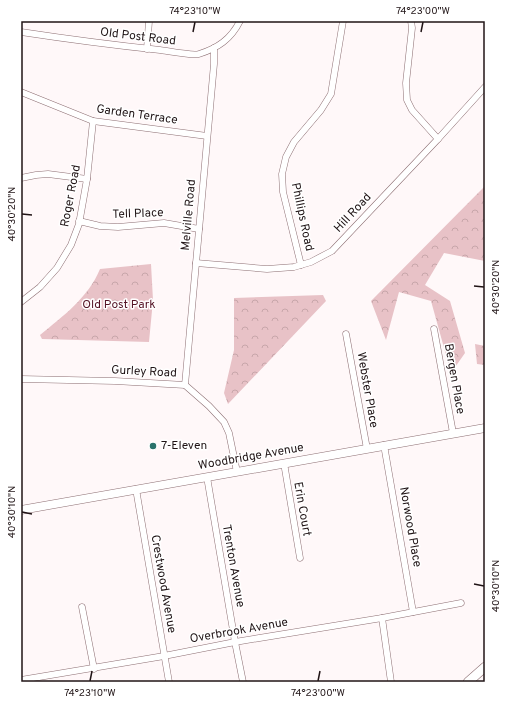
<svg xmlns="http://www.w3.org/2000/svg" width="506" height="703" font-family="Overpass,sans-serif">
<defs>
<pattern id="forest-crowns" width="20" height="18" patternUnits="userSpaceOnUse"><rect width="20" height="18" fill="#e8c2c7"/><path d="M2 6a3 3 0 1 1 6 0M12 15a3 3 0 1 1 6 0" fill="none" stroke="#c7a6aa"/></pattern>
</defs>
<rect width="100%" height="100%" fill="#fff8f9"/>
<g fill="url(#forest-crowns)">
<polygon points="485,186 485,261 444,253 425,285 450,301 465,353 451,373 431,301 399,292 386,340 371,301"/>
<path d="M 151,264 L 153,300 L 149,342 L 42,339 L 40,335 C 63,316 88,298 100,269 Z"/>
<polygon points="323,295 326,301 228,404 224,393 234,350 234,298"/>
<polygon points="475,344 485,346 485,365 477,364"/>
</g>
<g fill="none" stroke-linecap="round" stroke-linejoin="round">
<defs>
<g id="minor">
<polyline points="411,21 412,28 406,83 407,100 412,110 438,139"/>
<path d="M 21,32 C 67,39 113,45 160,50 C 168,51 193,56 199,54 C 218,48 231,39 240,21"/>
<polyline points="147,49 149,21"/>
<polyline points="21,92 93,121 207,136"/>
<polyline points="21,178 36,175 48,174 87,179"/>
<polyline points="79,221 100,226 118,227 164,223 199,229"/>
<polyline points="196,263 267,269 294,267 311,262 332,251 438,139 485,87"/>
<polyline points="301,265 283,192 282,174 286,157 294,142 321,110 331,94 343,21"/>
<polyline points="21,302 40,287 57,268 71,245 79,224 87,179 93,121"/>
<polyline points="434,329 453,433"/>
<polyline points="346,334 367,449"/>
<polyline points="21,379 115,381 185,385 209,406 224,422 229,433 237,472"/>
<polyline points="185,385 214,64 214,48"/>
<polyline points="384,445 413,612"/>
<polyline points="284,463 300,558"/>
<polyline points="207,477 235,642 243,682"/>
<polyline points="136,489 169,682"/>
<polyline points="82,607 94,669"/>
<polyline points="382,618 391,682"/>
<polyline points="21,680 164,656 235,642 382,618 461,603"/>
</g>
<polyline id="major" points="21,510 485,428"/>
<polyline id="highway" points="468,682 485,667"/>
</defs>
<use href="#minor" stroke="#8d6f73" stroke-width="7"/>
<use href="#major" stroke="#8d6f73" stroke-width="9"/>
<use href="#highway" stroke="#8d6f73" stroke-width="10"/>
<use href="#minor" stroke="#fff" stroke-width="6"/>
<use href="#major" stroke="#fff" stroke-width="8"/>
<use href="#highway" stroke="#fff" stroke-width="9"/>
</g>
<path fill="none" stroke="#201416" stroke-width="1.5" d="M 193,32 L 195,22M 421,32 L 423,22M 22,214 L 32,215M 474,286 L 484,287M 22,512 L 32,514M 474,584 L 484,586M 90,681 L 92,671M 318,681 L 320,671"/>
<circle fill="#29726b" stroke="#fff" stroke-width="1.5" cx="153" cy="446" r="4"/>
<g text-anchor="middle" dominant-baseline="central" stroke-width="3" stroke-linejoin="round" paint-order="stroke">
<g font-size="12" fill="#201416" stroke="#fff">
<text transform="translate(138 37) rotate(7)">Old Post Road</text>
<text transform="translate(137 115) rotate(8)">Garden Terrace</text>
<text transform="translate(71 196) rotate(-79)">Roger Road</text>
<text transform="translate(353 213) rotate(-47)">Hill Road</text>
<text transform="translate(138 214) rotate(-2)">Tell Place</text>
<text transform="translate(189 215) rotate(-85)">Melville Road</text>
<text transform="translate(302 217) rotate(78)">Phillips Road</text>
<text transform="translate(144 372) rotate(3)">Gurley Road</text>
<text transform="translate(454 379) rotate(80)">Bergen Place</text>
<text transform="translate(367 390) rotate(80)">Webster Place</text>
<text transform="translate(251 457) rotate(-10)">Woodbridge Avenue</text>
<text transform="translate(302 509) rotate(80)">Erin Court</text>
<text transform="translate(410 527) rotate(80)">Norwood Place</text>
<text transform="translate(233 566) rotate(80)">Trenton Avenue</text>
<text transform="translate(163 584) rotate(80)">Crestwood Avenue</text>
<text transform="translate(239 631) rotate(-10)">Overbrook Avenue</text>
</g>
<g font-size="12" fill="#541325" stroke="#fff">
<text x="119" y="305">Old Post Park</text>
</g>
<g font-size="12" fill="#201416" stroke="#fff" text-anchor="start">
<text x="161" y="446">7-Eleven</text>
</g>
</g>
<rect width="506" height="703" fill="none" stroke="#ffffff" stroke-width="44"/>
<rect x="22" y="22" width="462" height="659" fill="none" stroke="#201416" stroke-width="1.5"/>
<g font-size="10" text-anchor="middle" fill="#201416">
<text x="195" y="14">74°23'10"W</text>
<text x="423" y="14">74°23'00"W</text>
<text transform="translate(11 214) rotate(-90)" y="4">40°30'20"N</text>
<text transform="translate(495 287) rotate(-90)" y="4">40°30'20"N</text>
<text transform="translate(11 512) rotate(-90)" y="4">40°30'10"N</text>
<text transform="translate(495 586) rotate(-90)" y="4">40°30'10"N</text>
<text x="90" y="696">74°23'10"W</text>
<text x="318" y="696">74°23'00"W</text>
</g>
</svg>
